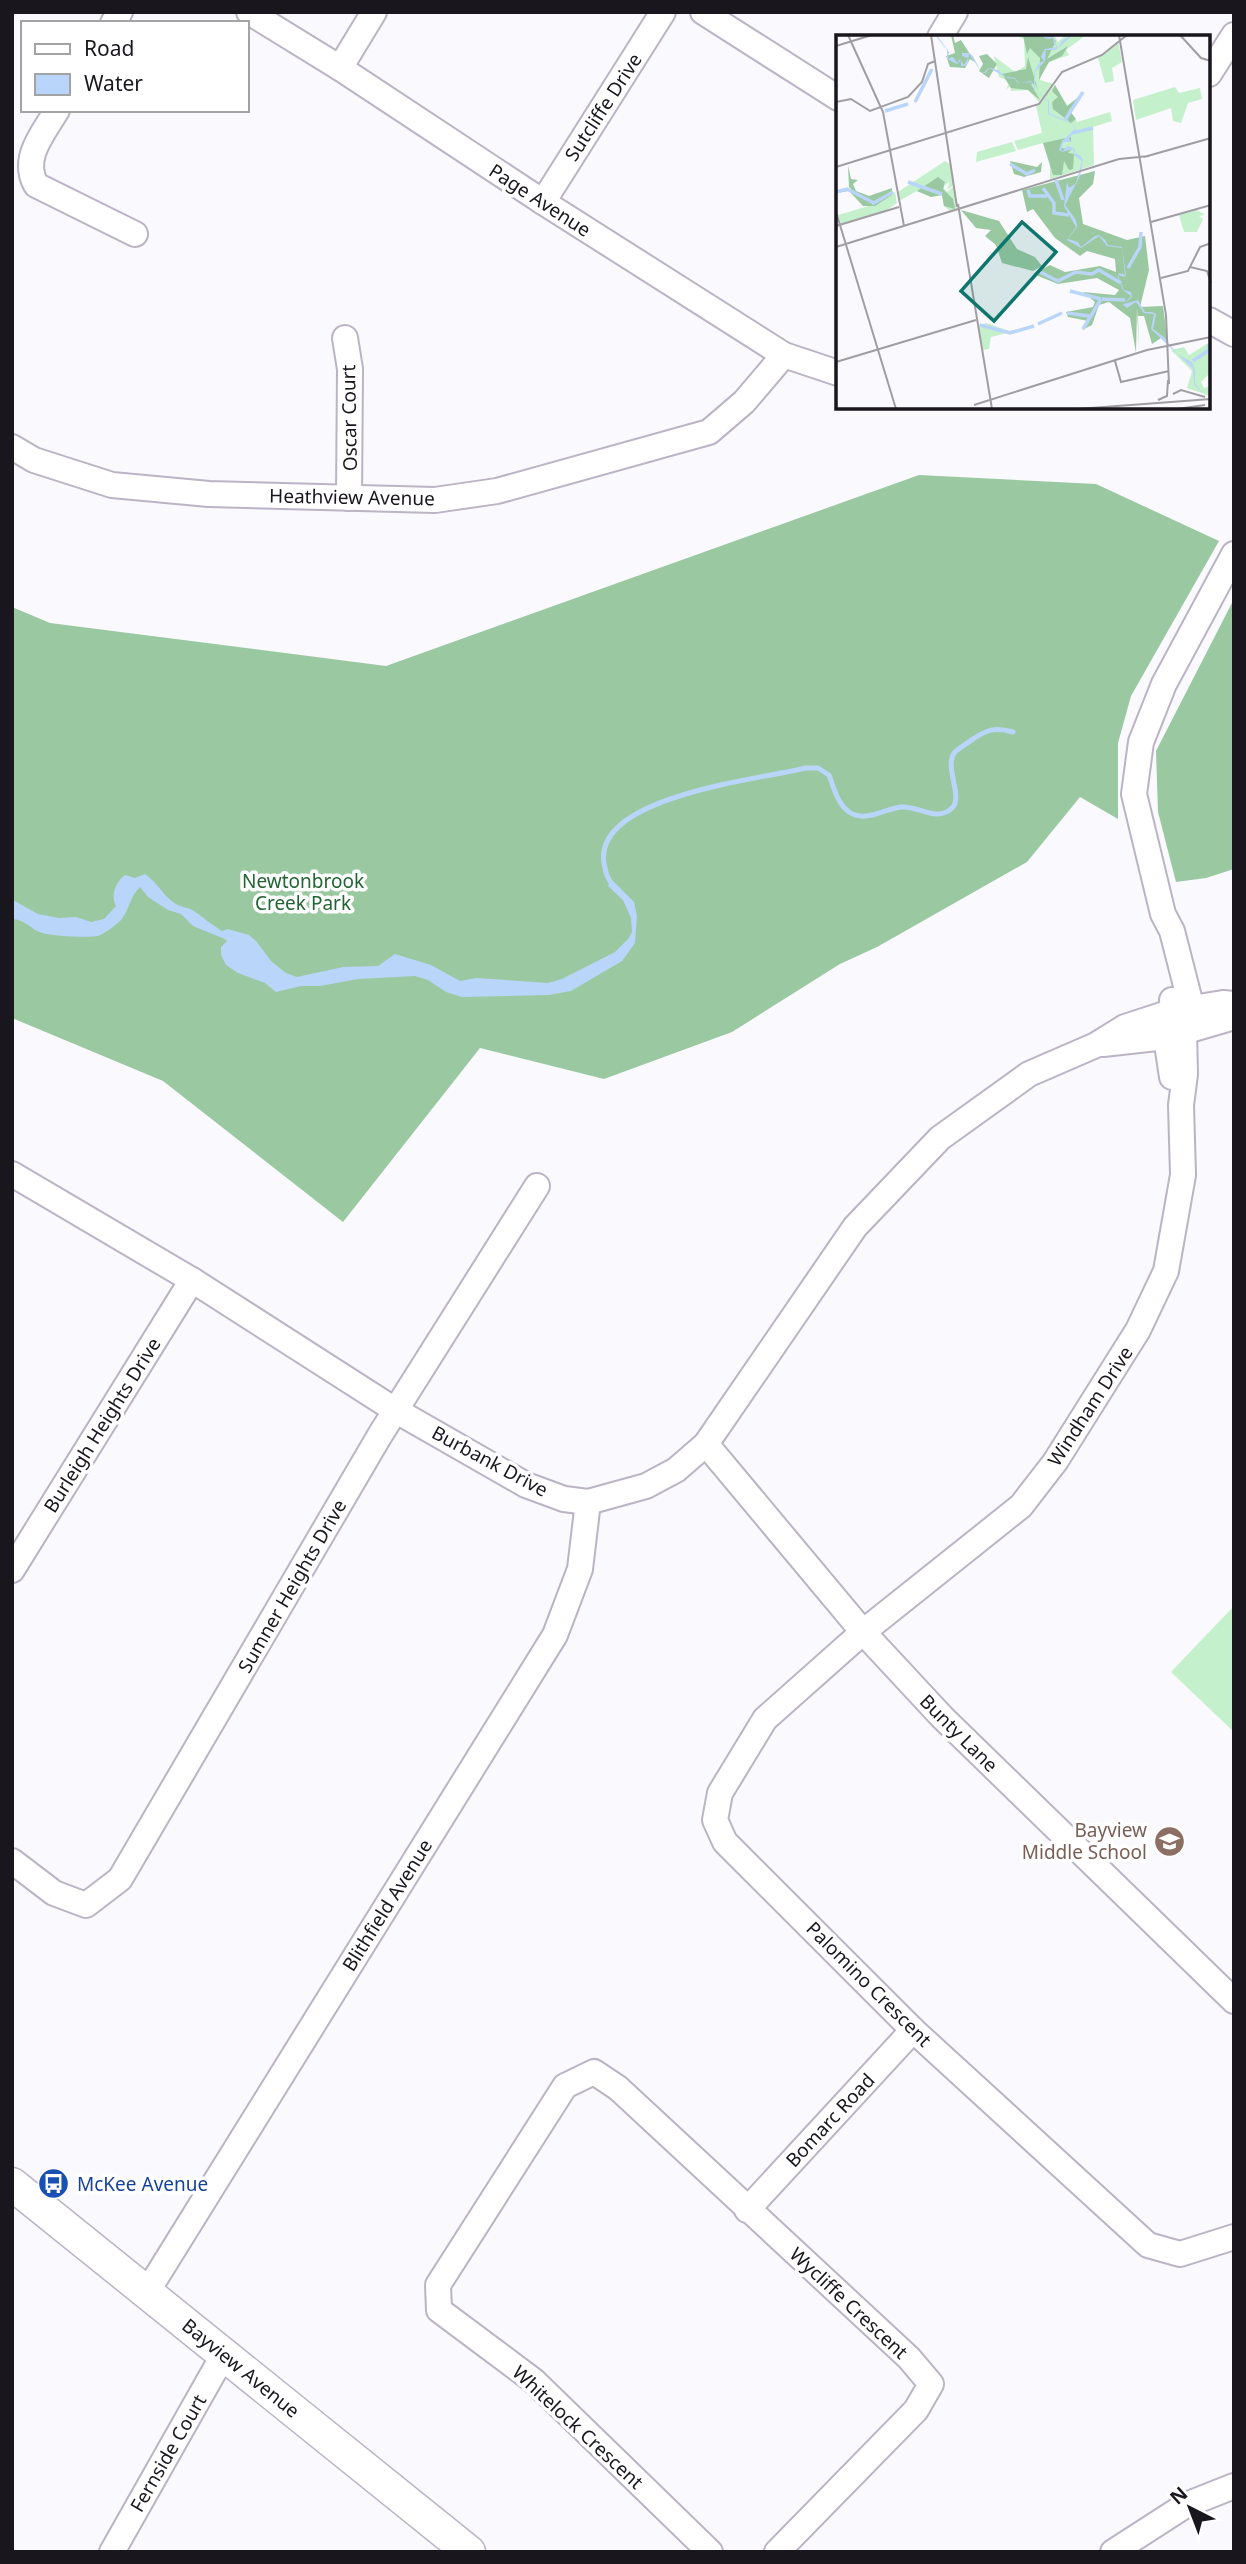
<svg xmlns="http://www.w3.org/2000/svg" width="1246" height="2564" font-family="'Noto Sans',sans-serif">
<rect width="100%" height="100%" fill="#faf9fd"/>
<polygon fill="#c4f0cb" points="1234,1606 1234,1732 1171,1672"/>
<g fill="#9ac8a1">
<polygon points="919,475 1096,484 1219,541 1131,696 1118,743 1118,819 1080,797 1027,862 877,947 840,964 732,1032 604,1079 480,1048 343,1222 163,1081 12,1018 12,607 50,623 386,666"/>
<polygon points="1234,599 1234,869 1206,878 1176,882 1158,812 1156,751"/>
</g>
<path fill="#bad5fa" d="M 145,874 C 157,882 162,894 173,902 C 179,907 188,907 194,911 C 204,918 212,925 222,931 L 228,929 L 249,935 L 256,941 L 271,961 L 286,973 L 297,977 L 343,967 L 378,966 L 395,954 L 431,965 L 460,981 L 476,978 L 548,983 L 562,979 L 615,952 L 628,939 L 632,932 L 631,918 L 623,900 L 608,886 L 610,882 L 615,883 L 634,902 L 637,916 L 635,943 L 622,961 L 571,991 L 549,995 L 462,997 L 446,992 L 428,980 L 415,976 L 358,979 L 320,986 L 301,986 L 276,992 L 265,983 L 238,973 L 226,965 L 221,955 L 221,947 L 227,941 L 225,939 L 193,926 L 181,914 L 168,910 L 148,897 L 140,887 C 130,896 130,909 121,920 C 116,925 104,934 98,936 C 87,938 53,936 42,933 C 30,929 25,919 12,919 L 13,900 L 38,914 L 59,918 L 76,917 L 91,922 L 104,919 L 116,906 C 110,895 116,882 125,875 L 135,878 Z"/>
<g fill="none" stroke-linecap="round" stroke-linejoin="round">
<path stroke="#bad5fa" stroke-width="5" d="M 615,887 C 607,879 606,874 604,863 C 593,796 761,779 806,768 L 818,768 L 829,775 C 834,788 837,803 849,812 C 866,823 883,809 901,807 C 918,805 936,823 952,808 C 964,797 943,766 955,752 C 960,747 968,743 973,739 C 988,729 996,727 1013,732"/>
<defs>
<g id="minor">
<polyline points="249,12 340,68 543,202 784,355 838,373"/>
<polyline points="703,12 838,98"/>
<polyline points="113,23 120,12"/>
<polyline points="940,37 955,12"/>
<polyline points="340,68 374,12"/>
<polyline points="1209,74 1234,35"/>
<path d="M 57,110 C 43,134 21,158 36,185 L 135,234"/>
<polyline points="543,202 663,12"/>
<polyline points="1209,320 1234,334"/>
<polyline points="345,338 350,369 349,498"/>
<polyline points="12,447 34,460 112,485 209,494 435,500 497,491 709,432 744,402 784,355"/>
<polyline points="1234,554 1164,684 1141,742 1134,794 1163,914 1172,931 1192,1009 1184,1031 1185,1074 1181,1105 1183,1175 1166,1271 1138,1330 1055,1462 1021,1506 863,1632 765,1719 720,1793 715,1820 725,1842 913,2030 1148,2245 1180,2254 1234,2237"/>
<polyline points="1172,1000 1174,1011 1166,1037 1172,1077"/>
<polyline points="1103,1044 1166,1037 1234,1017"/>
<polyline points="12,1174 192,1280 395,1410 526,1485 564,1499 588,1502 646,1486 676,1470 706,1444 855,1227 940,1138 1029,1074 1096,1045 1125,1027 1174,1011 1223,1003 1234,1004"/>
<polyline points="706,1444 863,1632 942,1717 1234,2001"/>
<polyline points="12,1570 192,1280"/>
<polyline points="12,1861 54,1893 86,1905 120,1879 380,1435 537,1186"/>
<polyline points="747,2210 913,2030"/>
<polyline points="147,2292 555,1635 580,1569 588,1502"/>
<polyline points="112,2552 224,2354"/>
<polyline points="710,2552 534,2381 439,2310 438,2285 565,2086 594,2072 618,2088 909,2358 931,2384 916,2410 777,2552"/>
<polyline points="1113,2552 1186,2505 1234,2486"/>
</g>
<polyline id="major" points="12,2184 469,2552"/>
</defs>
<use href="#minor" stroke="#bbb3c6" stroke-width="28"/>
<use href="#major" stroke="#bbb3c6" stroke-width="35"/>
<use href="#minor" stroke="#fff" stroke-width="24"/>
<use href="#major" stroke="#fff" stroke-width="32"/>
</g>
<defs>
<symbol id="school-disc" viewBox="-11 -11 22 22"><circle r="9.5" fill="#8d6e63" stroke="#fff"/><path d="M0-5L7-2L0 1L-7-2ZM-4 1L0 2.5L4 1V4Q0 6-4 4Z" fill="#fff"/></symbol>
<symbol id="bus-disc" viewBox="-11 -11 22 22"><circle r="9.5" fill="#1a4fb4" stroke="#fff"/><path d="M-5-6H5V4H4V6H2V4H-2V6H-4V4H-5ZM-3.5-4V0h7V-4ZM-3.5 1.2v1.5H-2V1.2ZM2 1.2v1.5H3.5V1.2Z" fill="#fff"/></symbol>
</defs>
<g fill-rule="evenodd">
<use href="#school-disc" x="1152" y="1824" width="35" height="35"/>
<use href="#bus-disc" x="36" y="2166" width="35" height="35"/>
</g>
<g text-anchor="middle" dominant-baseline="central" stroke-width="7" stroke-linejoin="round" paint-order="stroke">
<g font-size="19" fill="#19161d" stroke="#fff">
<text transform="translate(603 107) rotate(-57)">Sutcliffe Drive</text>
<text transform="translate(540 200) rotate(33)">Page Avenue</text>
<text transform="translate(349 418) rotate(-91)">Oscar Court</text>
<text transform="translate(352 497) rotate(1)">Heathview Avenue</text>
<text transform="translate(1090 1406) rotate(-57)">Windham Drive</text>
<text transform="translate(102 1425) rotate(-58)">Burleigh Heights Drive</text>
<text transform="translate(490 1461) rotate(28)">Burbank Drive</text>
<text transform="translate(292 1586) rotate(-60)">Sumner Heights Drive</text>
<text transform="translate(959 1733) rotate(45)">Bunty Lane</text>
<text transform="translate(387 1905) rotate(-58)">Blithfield Avenue</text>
<text transform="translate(869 1984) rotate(45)">Palomino Crescent</text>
<text transform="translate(830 2120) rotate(-47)">Bomarc Road</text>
<text transform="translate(849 2303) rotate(43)">Wycliffe Crescent</text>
<text transform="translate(241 2368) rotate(39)">Bayview Avenue</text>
<text transform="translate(578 2427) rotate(43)">Whitelock Crescent</text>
<text transform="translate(168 2453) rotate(-60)">Fernside Court</text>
</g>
<g font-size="19" fill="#226534" stroke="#fff">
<text x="303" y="881">Newtonbrook<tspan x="303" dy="22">Creek Park</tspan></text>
</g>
<g font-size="19" fill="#785e54" stroke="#fff" text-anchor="end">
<text x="1147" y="1830">Bayview<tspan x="1147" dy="22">Middle School</tspan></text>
</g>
<g font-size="19" fill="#164399" stroke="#fff" text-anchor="start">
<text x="77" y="2184">McKee Avenue</text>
</g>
</g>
<g transform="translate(836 35)">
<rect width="374" height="374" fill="#faf9fd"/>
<path d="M 179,0 L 218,0 L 222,7 L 230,0 L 250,0 L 230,15 L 233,20 L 213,27 L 205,37 L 204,45 L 217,49 L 203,67 L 192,55 L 175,56 L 174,51 L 170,55 L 174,46 L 163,42 L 158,21 L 179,37 L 189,31 L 188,4 ZM 282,6 L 286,27 L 276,33 L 278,46 L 269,48 L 262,23 ZM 219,50 L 241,87 L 274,77 L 276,86 L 257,92 L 258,130 L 214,144 L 214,125 L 207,108 L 182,115 L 178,106 L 206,98 L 200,71 ZM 339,52 L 343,58 L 364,53 L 366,64 L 352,68 L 345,88 L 337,86 L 335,73 L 300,85 L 297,65 ZM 176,107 L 180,116 L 140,127 L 141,117 ZM 109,126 L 115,130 L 118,149 L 114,153 L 111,154 L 114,146 L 107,152 L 111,157 L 118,151 L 120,173 L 114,176 L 108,171 L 106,160 L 95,162 L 81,156 L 63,166 L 62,157 ZM 59,157 L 61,168 L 51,175 L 5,189 L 2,180 L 43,168 ZM 361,175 L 369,180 L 363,181 L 367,184 L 361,197 L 348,197 L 343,180 ZM 151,288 L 173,296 L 199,291 L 155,302 L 153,314 L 147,315 L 142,290 ZM 374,307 L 374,338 L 365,347 L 368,353 L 374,351 L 374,361 L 351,353 L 356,336 L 335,315 L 348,312 L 353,320 Z" fill="#c4f0cb"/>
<path d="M 115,0 L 117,0 L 119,8 L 125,5 L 139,27 L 134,24 L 129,33 L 114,32 L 110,21 L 119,18 ZM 187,0 L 213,0 L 220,6 L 211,24 L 232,11 L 226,21 L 213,27 L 203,45 L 204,23 L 194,13 L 191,19 ZM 151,19 L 161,29 L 153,43 L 143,36 L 147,29 L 143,21 ZM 192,22 L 202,55 L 199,49 L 195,49 L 204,65 L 192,55 L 175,53 L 166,39 L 190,34 ZM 219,50 L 231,71 L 249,57 L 233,75 L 240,84 L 235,88 L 217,74 L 216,67 L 222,62 L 216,56 ZM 235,102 L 235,107 L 227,106 L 224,113 L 236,114 L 232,118 L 238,119 L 237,134 L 233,135 L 228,126 L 226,140 L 217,140 L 207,108 ZM 174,126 L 201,132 L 206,127 L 205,137 L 188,142 L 178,139 ZM 12,130 L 15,144 L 22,145 L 17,149 L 20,156 L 33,161 L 56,153 L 56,160 L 39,171 L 27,171 L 13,156 L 0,158 L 9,153 L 18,157 L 13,152 ZM 259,136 L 257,149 L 243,163 L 247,189 L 291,205 L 309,201 L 313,235 L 304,272 L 327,271 L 332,309 L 325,303 L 316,309 L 308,281 L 302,281 L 303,317 L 301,273 L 300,318 L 294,283 L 273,267 L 263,270 L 256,290 L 246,295 L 252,286 L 232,282 L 230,277 L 257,272 L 259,267 L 247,257 L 279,260 L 283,255 L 261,243 L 222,249 L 197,239 L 214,230 L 229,237 L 264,231 L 280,237 L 279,224 L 251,216 L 244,221 L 219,203 L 197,174 L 191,177 L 186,155 ZM 102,142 L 109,147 L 107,154 L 117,164 L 119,174 L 108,171 L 106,160 L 95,162 L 81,156 ZM 125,175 L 163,186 L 181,214 L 199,222 L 206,231 L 197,236 L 166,228 L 160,210 L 149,201 L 155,195 L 140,193 Z" fill="#9ac8a1"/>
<path d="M 99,0 L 103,3 L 113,17 L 112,24 L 116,22 L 118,23 L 121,28 L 124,24 L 128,30 L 132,23 L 126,21 L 126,18 L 133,18 L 137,21 L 145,37 L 149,37 L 152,33 L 155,33 L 162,35 L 170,42 L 179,43 L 183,48 L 195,46 L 198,49 L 198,37 L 203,28 L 208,26 L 205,22 L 206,19 L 209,14 L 221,12 L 218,9 L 217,3 L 213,4 L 208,3 L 207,0 L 217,2 L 222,13 L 226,6 L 232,2 L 237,0 L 220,15 L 210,15 L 209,26 L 199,37 L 199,55 L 213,66 L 213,78 L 235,88 L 239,92 L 240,94 L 233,104 L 236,107 L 227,107 L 225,116 L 227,116 L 231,111 L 233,111 L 239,114 L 239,118 L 245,121 L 247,125 L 244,141 L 229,170 L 240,185 L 241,192 L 232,204 L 242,207 L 245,212 L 259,201 L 263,200 L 269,205 L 272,210 L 286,212 L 290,240 L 288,242 L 283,240 L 283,243 L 288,255 L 295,257 L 296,262 L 288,269 L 302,265 L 309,277 L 316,277 L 320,279 L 317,294 L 328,302 L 342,320 L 356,327 L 359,335 L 359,348 L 367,359 L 358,349 L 357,334 L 315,294 L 318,279 L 308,278 L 300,267 L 291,273 L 287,270 L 295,261 L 287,255 L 282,243 L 283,238 L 289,240 L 286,213 L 271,211 L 263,201 L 245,213 L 231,205 L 240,192 L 228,171 L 231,147 L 233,153 L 240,148 L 246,126 L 238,120 L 237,114 L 226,117 L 223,115 L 226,106 L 239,94 L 238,90 L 212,79 L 212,66 L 199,55 L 196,47 L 182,48 L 179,44 L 171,43 L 153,33 L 150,38 L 145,37 L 133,18 L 132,28 L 129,31 L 125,31 L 125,25 L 121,29 L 111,24 L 111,15 Z" fill="#bad5fa"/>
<path fill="none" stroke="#bad5fa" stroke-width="3.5" d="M 79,67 L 96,34M 49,76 L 72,69M 229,85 L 247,57M 236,98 L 257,93M 174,129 L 191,139 L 199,135M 220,145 L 227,165M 72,147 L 106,159M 207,153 L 218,168 L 218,178 L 233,180M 192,155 L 194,161 L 211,161M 0,157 L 11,154 L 38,168M 36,169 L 57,157M 292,233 L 304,212 L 305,197M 204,237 L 222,246 L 240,237 L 256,239 L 263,235 L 285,248M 234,256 L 265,264M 266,264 L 289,265M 231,278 L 253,281M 202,289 L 226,278M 144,290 L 174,298 L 198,291M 247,294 L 265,264M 357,326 L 373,315 L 373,309"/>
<path fill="none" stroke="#a09ea3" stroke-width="2" d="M 12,0 L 47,77 L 68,191M 95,0 L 121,172M 283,0 L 330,280 L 333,349M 344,0 L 365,23 L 375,26M 0,11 L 36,0M 0,67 L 15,64 L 34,76 L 72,62 L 86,47 L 92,29 L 99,26M 308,122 L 375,103M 0,132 L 203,69 L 226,37 L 266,20 L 291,0M 122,169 L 156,374M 0,177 L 60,374M 315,187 L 375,170M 0,191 L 63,172M 0,212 L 283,124 L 313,121M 354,232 L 371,236 L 375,248M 325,243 L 352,236 L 364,212 L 375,208M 279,326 L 285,347 L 333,336M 0,327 L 140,285M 337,359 L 345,355 L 369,362M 322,365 L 331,361 L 332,345M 138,370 L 311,315 L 375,302M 241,374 L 375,364M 341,374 L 369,370"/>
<path fill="#0f766e" fill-opacity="0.15" stroke="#0f766e" stroke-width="3.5" d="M 186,187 L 220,217 L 158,286 L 125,256 Z"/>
<rect width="374" height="374" fill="none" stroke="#19161d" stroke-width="3.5"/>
</g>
<rect width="1246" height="2564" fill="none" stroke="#19161d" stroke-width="28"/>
<rect x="21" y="21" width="228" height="91" fill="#ffffff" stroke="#a3a2a5" stroke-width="2"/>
<rect x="35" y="44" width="35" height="10" fill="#ffffff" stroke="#a3a2a5" stroke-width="2"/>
<text x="84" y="56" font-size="21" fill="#19161d">Road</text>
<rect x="35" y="74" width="35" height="21" fill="#bad5fa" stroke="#a3a2a5" stroke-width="2"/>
<text x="84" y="91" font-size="21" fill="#19161d">Water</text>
<g transform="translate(1190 2508) rotate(318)" stroke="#ffffff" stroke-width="5" paint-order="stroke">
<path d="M0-5L12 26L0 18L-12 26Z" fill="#19161d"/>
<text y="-10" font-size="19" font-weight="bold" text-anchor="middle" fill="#19161d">N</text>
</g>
</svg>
